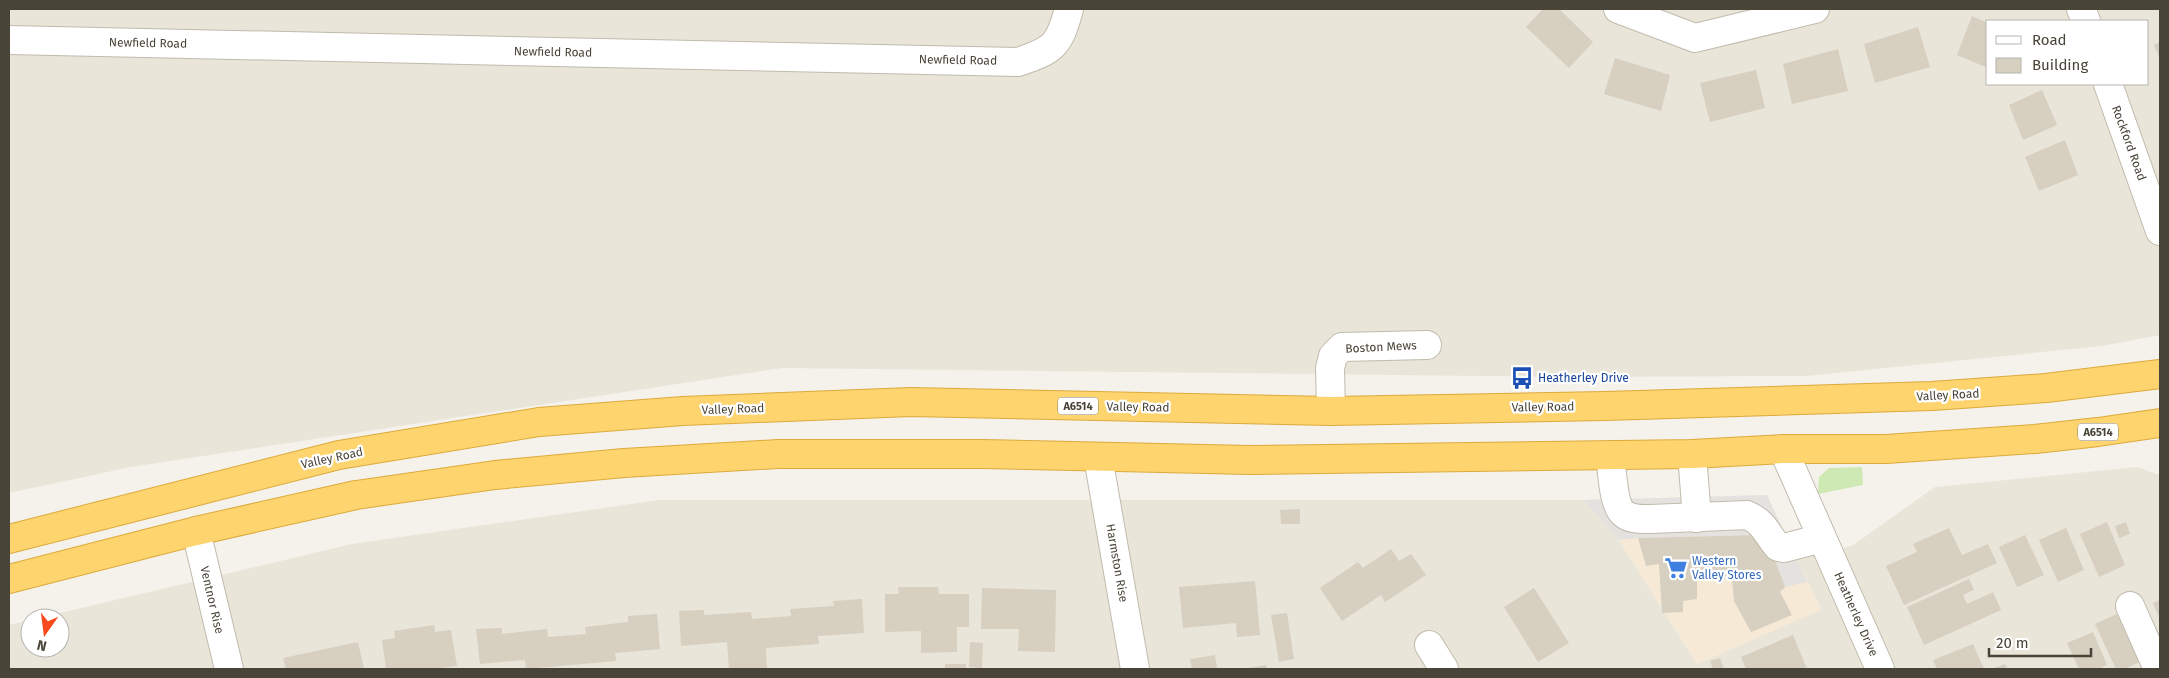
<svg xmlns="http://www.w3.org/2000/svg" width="2169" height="678" font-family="'Fira Sans',sans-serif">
<rect width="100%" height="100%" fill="#f5f2eb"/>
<g fill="#e9e5d9" fill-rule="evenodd">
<path d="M 9,9 L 2160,9 L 2160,335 L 2102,346 L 1806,376 L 1579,377 L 782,368 L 131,467 L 9,493 ZM 1988,21 L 2148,21 L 2148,84 L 1988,84 Z"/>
<polygon points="2137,467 2160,475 2160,669 9,669 9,625 30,620 30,648 60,648 60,618 39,618 352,544 659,500 1583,500 1619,540 1697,664 1821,609 1796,558 1852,546 1935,487"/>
</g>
<polygon fill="#f6ead7" points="1767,495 1821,610 1697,664 1619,540 1583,500"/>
<polygon fill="#cee9b4" points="1862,467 1863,485 1818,494 1819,477 1829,468"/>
<polygon fill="#e4e2df" points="1767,495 1807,582 1785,587 1757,535 1638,538 1619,540 1583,500"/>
<g fill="#d7cfc0">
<polygon points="1543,9 1559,9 1593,42 1569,68 1526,27"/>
<polygon points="1972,16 1988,23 1988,68 1957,55"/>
<polygon points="1918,27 1930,67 1875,83 1864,44"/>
<polygon points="2160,42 2160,59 2154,45"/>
<polygon points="1838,49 1848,91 1792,104 1783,64"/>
<polygon points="1615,58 1670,75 1661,111 1604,94"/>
<polygon points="1756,70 1765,108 1710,122 1700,83"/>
<polygon points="2042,90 2057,125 2023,140 2009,105"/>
<polygon points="2065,140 2078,175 2039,191 2025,157"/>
<polygon points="1300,509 1300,524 1281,524 1280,510"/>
<polygon points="2107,522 2125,565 2099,577 2080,534"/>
<polygon points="2126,522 2130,534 2119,538 2115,526"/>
<polygon points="1949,528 1962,555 1988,544 1997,563 1904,605 1886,566 1917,552 1913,544"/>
<polygon points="2066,528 2084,570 2058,582 2039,540"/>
<polygon points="1757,535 1769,557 1773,555 1785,587 1780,592 1792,615 1751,632 1734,601 1732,578 1697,580 1697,599 1683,601 1683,612 1662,613 1659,564 1646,566 1638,538"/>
<polygon points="2025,535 2044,575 2017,587 1999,547"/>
<polygon points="1391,549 1399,561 1411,554 1426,575 1385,602 1381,595 1342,621 1320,588 1358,562 1363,568"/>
<polygon points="1969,579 1974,590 1963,595 1967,604 1993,592 2001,610 1924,645 1907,607"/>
<polygon points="1255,581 1260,635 1237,637 1236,623 1183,628 1179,587"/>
<polygon points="898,587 938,587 939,594 969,594 969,627 957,627 957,652 921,653 921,631 885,632 885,594 899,594"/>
<polygon points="982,588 1056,590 1055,652 1018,651 1019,629 981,629"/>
<polygon points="1534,588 1569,643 1538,662 1504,607"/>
<polygon points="862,599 864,633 818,636 819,644 766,648 767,669 729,669 727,642 681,646 679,611 704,610 704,615 751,612 752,619 791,616 790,609 834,606 833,601"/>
<polygon points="2160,600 2160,614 2158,615 2153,603"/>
<polygon points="1287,613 1294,659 1279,662 1271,615"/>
<polygon points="657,614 660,649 615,653 616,661 526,669 525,660 480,664 476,629 502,628 502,634 547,629 548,637 586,634 585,627 628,622 628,616"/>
<polygon points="2117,614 2140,662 2124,669 2116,669 2095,624"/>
<polygon points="434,625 435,632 451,630 457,666 432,669 386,669 382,640 395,638 394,631"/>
<polygon points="2093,632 2107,665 2098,669 2079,669 2067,643"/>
<polygon points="1793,635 1807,669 1746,669 1741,657"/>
<polygon points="358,642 364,669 286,669 283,658"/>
<polygon points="970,642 983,643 982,668 969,667"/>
<polygon points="1973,644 1984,669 1937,669 1933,660"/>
<polygon points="1215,655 1217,668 1192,669 1190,659"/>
<polygon points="1720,658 1724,669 1713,669 1710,661"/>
<rect x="945" y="664" width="21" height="5"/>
<polygon points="2005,664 2007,669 1992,669"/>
<polygon points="1266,665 1267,669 1248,669 1248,668"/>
</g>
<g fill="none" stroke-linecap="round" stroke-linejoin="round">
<defs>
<g id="minor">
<polyline points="1618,9 1695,38 1815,9"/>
<polyline points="2081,9 2086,21"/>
<path d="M 9,40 L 1018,62 C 1054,50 1059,46 1069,9"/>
<polyline points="2108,84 2160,231"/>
<polyline points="1331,411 1330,368 1333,356 1342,347 1427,345"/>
<polyline points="1783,449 1880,669"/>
<polyline points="1692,454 1697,518"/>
<path d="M 1610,455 C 1612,469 1613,506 1624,514 C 1632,520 1642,519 1651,519 L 1747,515 C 1765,523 1766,533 1778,547 L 1784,548 L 1822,538"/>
<polyline points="1098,457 1135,669"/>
<polyline points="196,531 229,669"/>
<polyline points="2130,606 2158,669"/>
<polyline points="1429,645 1444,669"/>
</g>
<g id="highway">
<polyline points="9,539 339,455 539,422 683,411 911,402 1331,411 1605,406 1932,396 2046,388 2160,374"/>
<polyline points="9,579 196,531 356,495 495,475 624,463 778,454 983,454 1250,460 1692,454 1783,449 1886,449 2035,439 2098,432 2160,423"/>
</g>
</defs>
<use href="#minor" stroke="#c1bbad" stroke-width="30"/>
<use href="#highway" stroke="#ddaa3c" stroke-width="30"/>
<use href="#minor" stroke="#fff" stroke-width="28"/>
<use href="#highway" stroke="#fdd46e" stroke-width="28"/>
</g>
<defs>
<symbol id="bus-bare" viewBox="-9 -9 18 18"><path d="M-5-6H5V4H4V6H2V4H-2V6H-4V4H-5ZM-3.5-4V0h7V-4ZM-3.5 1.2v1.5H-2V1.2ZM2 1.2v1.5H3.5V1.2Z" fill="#1a4fb4" stroke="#fff" stroke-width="2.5" paint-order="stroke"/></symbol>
<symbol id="supermarket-bare" viewBox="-9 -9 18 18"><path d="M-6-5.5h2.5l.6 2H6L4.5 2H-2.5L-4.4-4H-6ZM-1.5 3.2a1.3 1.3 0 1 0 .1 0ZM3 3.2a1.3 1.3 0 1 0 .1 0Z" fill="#3f7fe0" stroke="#fff" stroke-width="2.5" paint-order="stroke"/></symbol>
</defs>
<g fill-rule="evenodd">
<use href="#bus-bare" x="1506" y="362" width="32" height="32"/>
<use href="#supermarket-bare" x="1660" y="552" width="32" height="32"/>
</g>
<g text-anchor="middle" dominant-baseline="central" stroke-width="4.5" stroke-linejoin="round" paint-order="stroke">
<g fill="#fff" stroke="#807c74" stroke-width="1">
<rect x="1058" y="397.5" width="40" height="17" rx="4"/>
<rect x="2078" y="423.5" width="40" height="17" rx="4"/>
</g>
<g font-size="11" font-weight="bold" fill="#494438">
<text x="1078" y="406">A6514</text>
<text x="2098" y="432">A6514</text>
</g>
<g font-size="12" fill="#494438" stroke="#fff">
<text transform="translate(148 43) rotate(1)">Newfield Road</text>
<text transform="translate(553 52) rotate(1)">Newfield Road</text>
<text transform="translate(958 60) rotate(1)">Newfield Road</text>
<text transform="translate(2129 143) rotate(70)">Rockford Road</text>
<text transform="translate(1381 347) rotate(-3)">Boston Mews</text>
<text transform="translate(1948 395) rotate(-3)">Valley Road</text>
<text transform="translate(1138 407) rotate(1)">Valley Road</text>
<text transform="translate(1543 407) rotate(-1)">Valley Road</text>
<text transform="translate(733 409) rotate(-2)">Valley Road</text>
<text transform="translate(332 458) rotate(-12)">Valley Road</text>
<text transform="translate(1117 563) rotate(80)">Harmston Rise</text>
<text transform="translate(212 600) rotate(77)">Ventnor Rise</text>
<text transform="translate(1856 614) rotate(66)">Heatherley Drive</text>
</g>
<g font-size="12" fill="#164399" stroke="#fff" text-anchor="start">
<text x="1538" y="378">Heatherley Drive</text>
</g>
<g font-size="12" fill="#366cbe" stroke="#fff" text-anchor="start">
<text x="1692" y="561">Western<tspan x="1692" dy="14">Valley Stores</tspan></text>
</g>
</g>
<rect width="2169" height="678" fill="none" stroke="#494438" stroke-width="20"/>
<rect x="1986" y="20" width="162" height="65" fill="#ffffff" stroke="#b6b4af"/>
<rect x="1996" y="36" width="25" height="8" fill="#ffffff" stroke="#b6b4af"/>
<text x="2032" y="45" font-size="15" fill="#494438">Road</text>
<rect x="1996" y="58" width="25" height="15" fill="#d7cfc0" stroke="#b6b4af"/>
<text x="2032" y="70" font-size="15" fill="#494438">Building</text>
<g transform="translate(45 633) rotate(194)"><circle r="24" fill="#ffffff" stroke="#b6b4af"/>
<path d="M0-4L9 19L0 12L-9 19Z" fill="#f94a1e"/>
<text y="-8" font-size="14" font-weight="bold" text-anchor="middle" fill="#494438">N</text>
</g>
<path d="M1989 648v8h102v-8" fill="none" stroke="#494438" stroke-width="2.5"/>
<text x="1996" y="648" font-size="15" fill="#494438" stroke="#ffffff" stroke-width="4" paint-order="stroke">20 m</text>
</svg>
